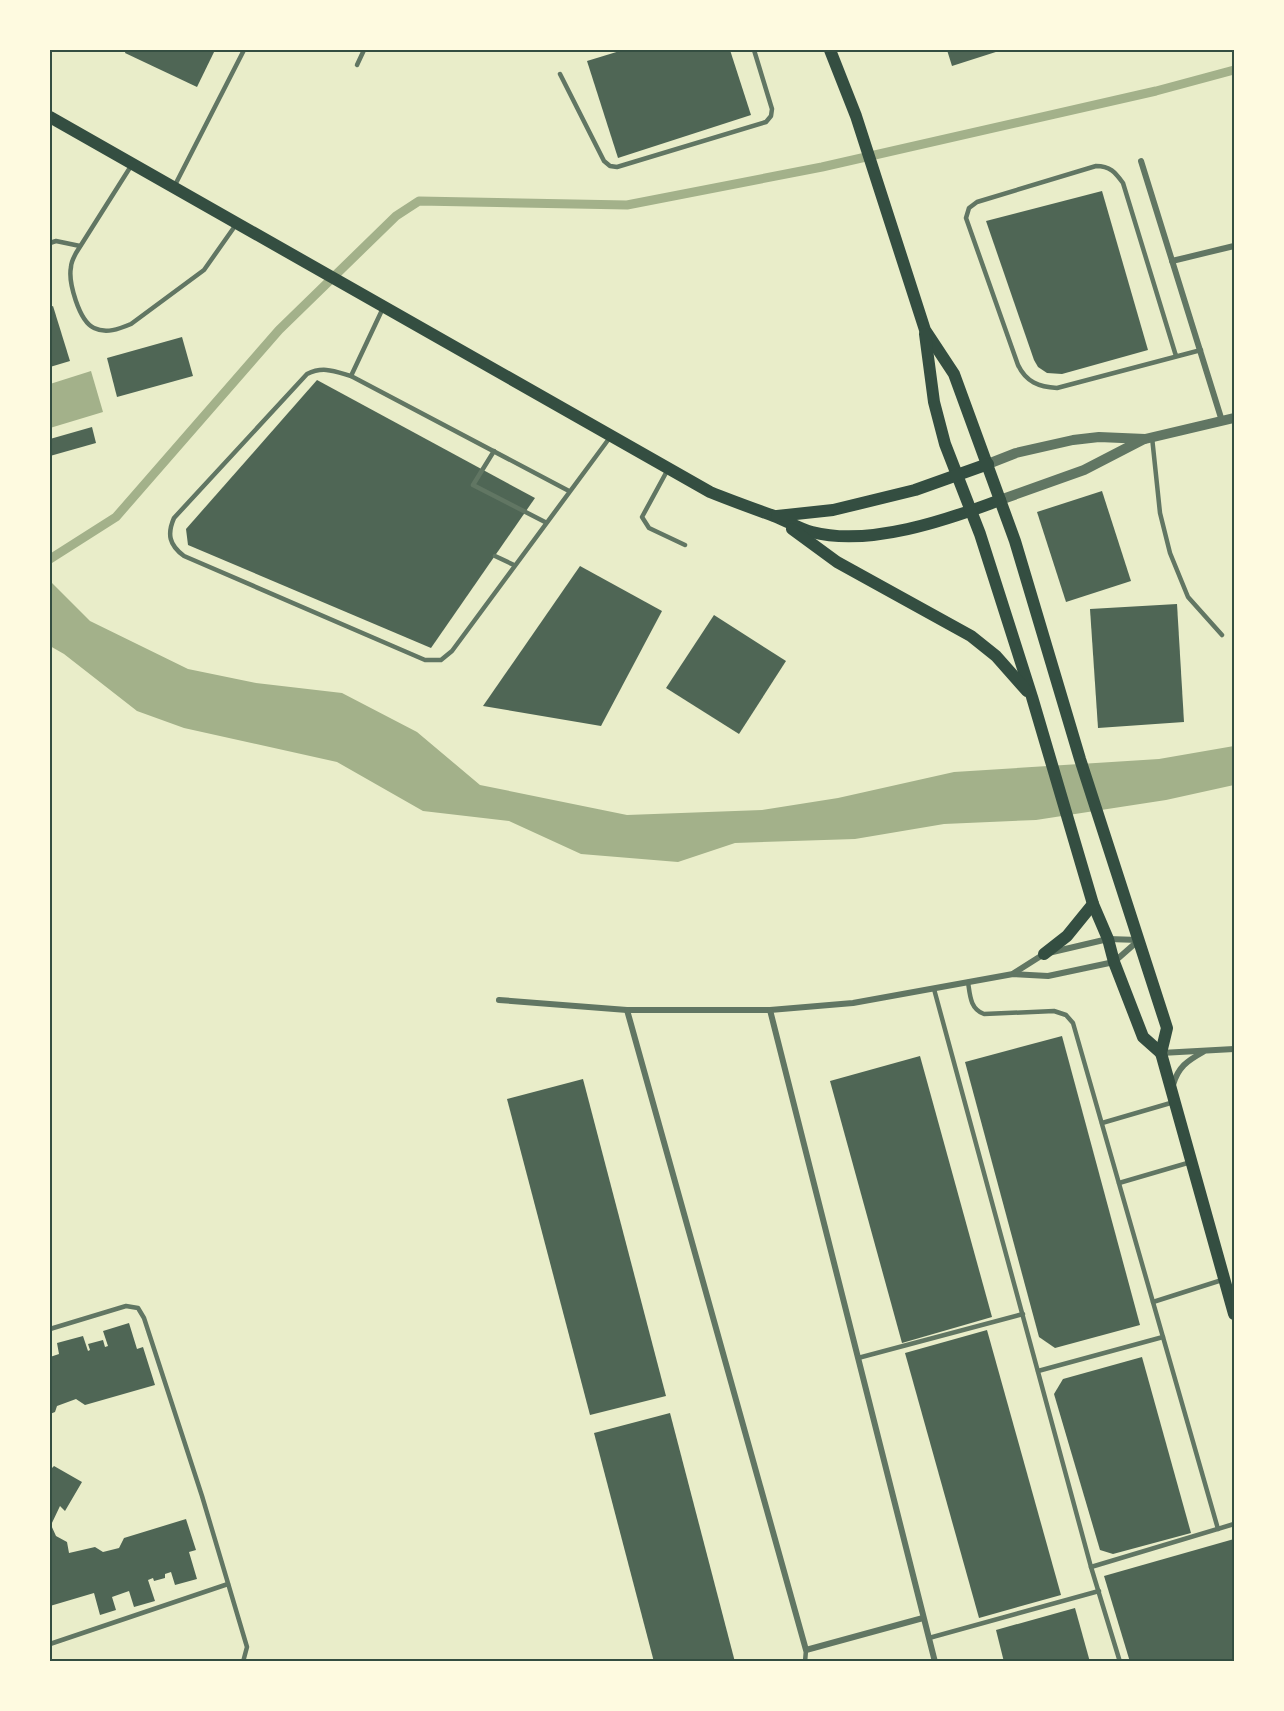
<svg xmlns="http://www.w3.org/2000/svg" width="1284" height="1711" font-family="'DM Sans',sans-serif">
<rect width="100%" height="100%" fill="#e9edc9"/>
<g fill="#a3b18a">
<polygon points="91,371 103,412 50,428 50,384"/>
<polygon points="50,581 90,621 188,669 256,683 342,693 417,732 480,785 627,815 762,810 838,798 954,772 1159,759 1234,746 1234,785 1166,800 1036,820 944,824 855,839 735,843 678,862 581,854 509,821 423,811 337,762 184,728 137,711 64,654 50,646"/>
</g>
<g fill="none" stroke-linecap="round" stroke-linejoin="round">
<polyline stroke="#a3b18a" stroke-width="9" points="50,559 116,517 279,330 396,216 419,201 627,205 822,167 1156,91 1234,70"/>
</g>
<g fill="#4f6655">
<polygon points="126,50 215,50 197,87 125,53"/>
<polygon points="623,50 730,50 751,115 618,158 587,61"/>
<polygon points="947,50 1002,50 952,66"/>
<polygon points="1102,191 1148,350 1062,374 1047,373 1038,367 1034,360 986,221"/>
<polygon points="53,306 70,361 50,367 50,307"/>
<polygon points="182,337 193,376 117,397 107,358"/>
<polygon points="317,380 535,498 431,648 188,545 186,529"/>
<polygon points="92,427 96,443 50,456 50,439"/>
<polygon points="1102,491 1131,581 1066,602 1037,512"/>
<polygon points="580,566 662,611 601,726 483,706"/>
<polygon points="1177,604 1184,722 1098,728 1090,609"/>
<polygon points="714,615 786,661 739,734 666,688"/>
<polygon points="1062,1036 1140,1325 1055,1348 1039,1337 965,1062"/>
<polygon points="920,1056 992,1317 902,1343 830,1081"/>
<polygon points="583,1079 666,1396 590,1415 507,1099"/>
<polygon points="129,1323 137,1349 143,1347 155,1385 85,1405 76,1399 57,1406 55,1412 50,1414 50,1357 59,1354 57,1343 83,1336 88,1351 90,1350 88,1344 103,1340 105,1347 108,1346 103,1331"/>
<polygon points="987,1330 1061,1595 979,1618 905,1353"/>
<polygon points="1142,1357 1191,1533 1113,1554 1100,1550 1054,1394 1063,1379"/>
<polygon points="670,1413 735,1662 654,1662 594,1433"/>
<polygon points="54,1466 82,1482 65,1511 60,1506 51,1525 56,1536 67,1542 69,1553 95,1547 103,1552 119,1548 124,1538 186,1519 196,1550 189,1552 197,1579 175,1585 171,1572 165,1574 165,1578 154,1581 153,1578 148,1580 155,1601 134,1607 129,1591 112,1597 116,1610 100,1615 94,1593 50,1606 50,1470"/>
<polygon points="1234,1539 1234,1662 1130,1662 1104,1576"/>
<polygon points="1075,1608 1090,1662 1004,1662 996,1630"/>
</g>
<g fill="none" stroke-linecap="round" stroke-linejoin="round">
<g stroke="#617663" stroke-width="4.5">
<polyline points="357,65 364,50"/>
<polyline points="560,74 604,161 610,166 617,167 766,122 771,116 772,109 754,50"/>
<path d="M 131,166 L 76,253 C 74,257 71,262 71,267 C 68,282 79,321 94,328 C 106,334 119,329 131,324 L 204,270 L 235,226"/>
<polyline points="175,185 244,50"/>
<polyline points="50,243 56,241 80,246"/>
<path d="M 1176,356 L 1123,183 C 1115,172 1110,166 1096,166 L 977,202 L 969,208 L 966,218 L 1018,365 C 1026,382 1039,387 1057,388 L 1201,350"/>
<polyline points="351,376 383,308"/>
<polyline points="1152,437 1160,513 1170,553 1188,597 1222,635"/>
<polyline points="494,451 473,485 545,522"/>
<polyline points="667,471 642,517 649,528 685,545"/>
<path d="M 569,491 L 351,376 C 334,371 323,366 307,374 L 174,518 C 167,534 169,545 184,556 L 425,660 L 441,660 L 452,651 L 611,436"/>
<polyline points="495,556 514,565"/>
<path d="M 968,982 C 970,995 970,1009 984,1014 L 1054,1011 L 1066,1015 L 1073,1023 L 1218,1529"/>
<polyline points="934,989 1091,1567 1120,1662"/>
<polyline points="1102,1123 1174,1102"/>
<polyline points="1119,1183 1191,1162"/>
<polyline points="1153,1302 1222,1280"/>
<polyline points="50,1329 126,1306 138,1308 144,1318 202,1496 247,1647 243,1662"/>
<polyline points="858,1358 1023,1314"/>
<polyline points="1038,1371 1163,1337"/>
<polyline points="1091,1567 1234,1524"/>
<polyline points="929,1638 1099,1591"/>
<polyline points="50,1644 228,1584"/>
<polyline points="805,1662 806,1650"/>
</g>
<g stroke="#617663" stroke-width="6">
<polyline points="1141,161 1222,421"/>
<polyline points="1172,261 1234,246"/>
<polyline points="1014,973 1044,954 1108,939 1139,940"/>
<polyline points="499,1000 627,1010 770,1010 853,1003 1013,974 1048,976 1114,962 1139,940"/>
<polyline points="627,1010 806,1650 923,1618"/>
<polyline points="770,1010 935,1662"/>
<polyline points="1161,1053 1234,1049"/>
<path d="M 1173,1085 C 1178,1067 1187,1061 1203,1052"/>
</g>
<g stroke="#617663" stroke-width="10">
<polyline points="988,464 1016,453 1073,440 1099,437 1145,439 1234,418"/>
<polyline points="1000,500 1084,470 1144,439"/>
</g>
<g stroke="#344e41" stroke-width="12">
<polyline points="830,50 856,116 925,330 954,374 1015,541 1080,759 1167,1028 1161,1053 1234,1314"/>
<path d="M 50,117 L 710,492 C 732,501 752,508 774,516 C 787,521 799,529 812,532 C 869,547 947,520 1000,500"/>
<polyline points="925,334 934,402 945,444 980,534 1032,697 1093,904 1108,939 1114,962 1143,1037 1161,1053"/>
<polyline points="777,516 833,510 915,490 988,464"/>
<polyline points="792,529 837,562 971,636 996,656 1027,691"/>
<polyline points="1044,954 1067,936 1093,904"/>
</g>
</g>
<rect width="1284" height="1711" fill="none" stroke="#fefae0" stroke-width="102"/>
<rect x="51" y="51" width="1182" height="1609" fill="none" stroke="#344e41" stroke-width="2"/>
</svg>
